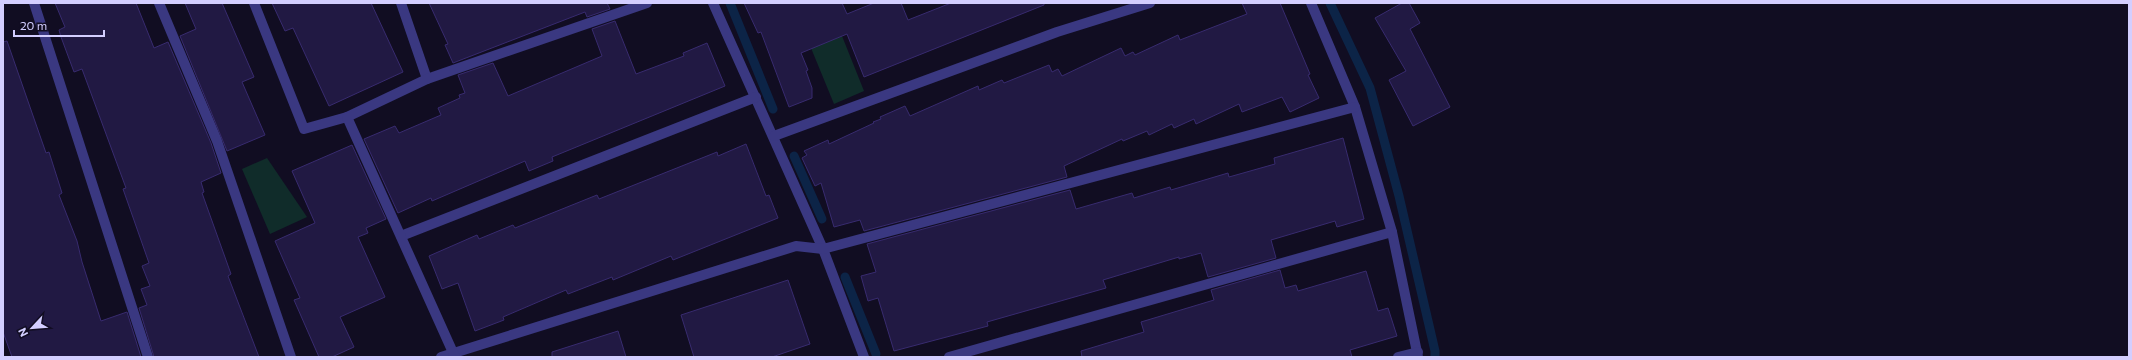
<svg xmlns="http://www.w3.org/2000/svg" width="2132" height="360" font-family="Commissioner,sans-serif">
<rect width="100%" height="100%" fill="#110d22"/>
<g fill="#102c2a">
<polygon points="842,36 864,91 834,104 811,48"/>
<polygon points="267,158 307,217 270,234 242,169"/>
</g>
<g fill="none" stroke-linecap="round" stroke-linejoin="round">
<g stroke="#0c2447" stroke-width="9">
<polyline points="730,3 773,109"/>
<polyline points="1330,3 1370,88 1399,196 1435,351 1435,357"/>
<polyline points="794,156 822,219"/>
<polyline points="845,277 876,354"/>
</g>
</g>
<g fill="#211943" stroke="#382b6f">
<polygon points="55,3 136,3 154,48 168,42 211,143 221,173 201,182 204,192 202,193 231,274 228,276 259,357 154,357 139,308 147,305 141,289 150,286 142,266 149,263 123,189 126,188 82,69 74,72 61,37 59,30 65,27"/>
<polygon points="185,3 222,3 254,77 242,82 265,135 227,151 180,36 196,29"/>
<polygon points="272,3 371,3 403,72 329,106 293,28 285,31"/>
<polygon points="429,3 607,3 610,9 587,17 585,12 453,63 445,45 448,44"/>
<polygon points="744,3 842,3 847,14 874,3 901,3 908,20 951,3 1044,3 1044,5 864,77 847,34 801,53 808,70 806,71 812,88 812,98 789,107 761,32 758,33"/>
<polygon points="1242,3 1280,3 1310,74 1308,75 1319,98 1290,112 1282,97 1242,112 1239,104 1196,124 1194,119 1174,128 1172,124 1149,135 1147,131 1123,141 1122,139 1064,166 1067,177 864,231 860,220 834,227 821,183 815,186 802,158 807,155 804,151 828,140 829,144 874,123 873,122 881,119 880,117 905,106 910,116 978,86 979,90 1002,80 1004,83 1049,65 1052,72 1058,69 1062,76 1121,48 1125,56 1133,52 1135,55 1178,35 1180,40 1247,14"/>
<polygon points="1402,3 1409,3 1420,23 1410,29 1450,107 1413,126 1389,80 1406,71 1375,18"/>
<polygon points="615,21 636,74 684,56 683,53 707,43 725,86 552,157 553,161 529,171 525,161 432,201 431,198 398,213 364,139 395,126 399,133 441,115 438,108 460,98 459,95 465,93 458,75 493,63 508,96 602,56 592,29"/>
<polygon points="7,41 46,153 49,152 62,193 59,195 77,241 82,262 101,321 127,312 141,357 12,357 3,332 3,42"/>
<polygon points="1343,138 1364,219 1337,227 1335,221 1271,240 1276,258 1208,277 1201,253 1179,259 1179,257 1103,280 1106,288 987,322 988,326 894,351 878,298 868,301 861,276 876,272 867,244 1070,190 1076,209 1132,193 1134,198 1170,187 1171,190 1228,173 1229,177 1275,164 1274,158"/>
<polygon points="746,144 766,196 769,195 778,218 673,260 671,256 613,280 612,277 568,294 566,290 503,317 504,320 475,331 458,283 442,289 429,256 477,235 479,239 513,225 515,228 597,195 599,199 717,152 718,156"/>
<polygon points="352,145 386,219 366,228 368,233 358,237 385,297 340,317 354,347 332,357 319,357 294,300 300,298 275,241 315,223 292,171"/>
<polygon points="1280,270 1285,288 1296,285 1298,291 1366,271 1378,311 1388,308 1397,336 1350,350 1352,357 1082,357 1081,351 1144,332 1141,322 1214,300 1211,290"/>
<polygon points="788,280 810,344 772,357 694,357 681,315"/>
<polygon points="618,331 626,357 552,357 552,352"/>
</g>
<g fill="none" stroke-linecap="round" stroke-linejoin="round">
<g stroke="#3a3881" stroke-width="10">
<polyline points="34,3 148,357"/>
<polyline points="159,3 217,141 291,357"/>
<polyline points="254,3 304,129 347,117"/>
<polyline points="401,3 427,79"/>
<polyline points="713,3 823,249 864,357"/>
<polyline points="1311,3 1355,107 1392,232 1418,357"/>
<polyline points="774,136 1057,32 1150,3"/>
<polyline points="401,236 756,97"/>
<polyline points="441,357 796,246 823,249 1355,107"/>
<polyline points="455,357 347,117 427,79 647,3"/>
<polyline points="949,357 1392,232"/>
<polyline points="1398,357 1418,352"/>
</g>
</g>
<rect width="2132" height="360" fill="none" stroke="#d3ceff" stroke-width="8"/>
<g transform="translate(32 328) rotate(244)" stroke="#110d22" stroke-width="3" paint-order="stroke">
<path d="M0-3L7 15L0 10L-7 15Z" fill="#d3ceff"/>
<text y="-6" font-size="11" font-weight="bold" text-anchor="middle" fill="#d3ceff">N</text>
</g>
<path d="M14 30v6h90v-6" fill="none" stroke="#d3ceff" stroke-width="2"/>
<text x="20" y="30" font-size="12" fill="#d3ceff" stroke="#110d22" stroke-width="3" paint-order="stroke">20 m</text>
</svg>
